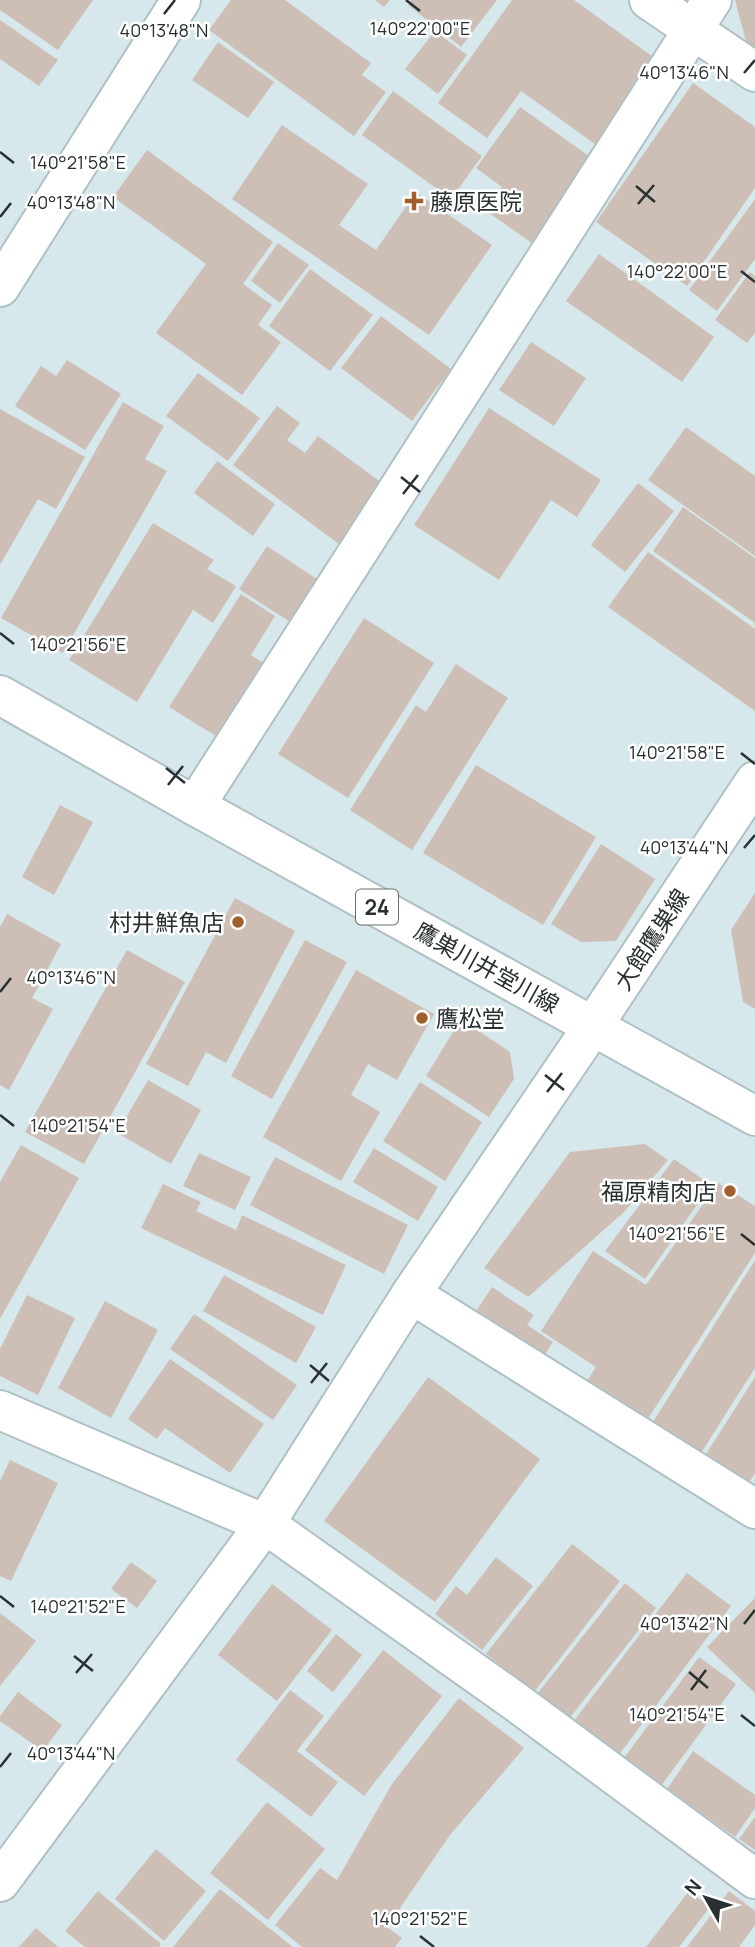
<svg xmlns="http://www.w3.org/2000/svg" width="755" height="1947" font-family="Manrope,'Noto Sans JP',sans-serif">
<rect width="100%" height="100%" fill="#d6e8ec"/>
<g fill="#cdbfb6">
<polygon points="0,0 93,0 58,50 0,10"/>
<polygon points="231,0 285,0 371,63 362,75 386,92 354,136 209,30"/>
<polygon points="375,0 390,0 384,7"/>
<polygon points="411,0 497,0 461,47 408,5"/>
<polygon points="512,0 574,0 660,62 599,147 521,91 487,138 438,103"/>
<polygon points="735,0 755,0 755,47 746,41"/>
<polygon points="0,20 58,60 39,86 0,59"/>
<polygon points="435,31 467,55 438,94 405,69"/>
<polygon points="218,42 274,82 248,118 192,80"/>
<polygon points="693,83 755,127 755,188 687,286 596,222"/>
<polygon points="393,91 482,156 451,199 362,135"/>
<polygon points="520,107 596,161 536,246 485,210 502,187 476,168"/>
<polygon points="282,125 368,184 339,225 376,250 416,192 492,245 429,335 232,199"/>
<polygon points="147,150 273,242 243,284 272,305 258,325 281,342 242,395 156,333 206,264 113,197"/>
<polygon points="755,199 755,259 717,311 689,290"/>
<polygon points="278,243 309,265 280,303 251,281"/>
<polygon points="599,254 714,337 682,382 566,301"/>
<polygon points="310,269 373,315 330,371 269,326"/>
<polygon points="750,272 755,276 755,333 747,343 715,320"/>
<polygon points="381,316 451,369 412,421 341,368"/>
<polygon points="531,342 586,378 554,426 499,390"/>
<polygon points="67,360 121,394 85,450 15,406 41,366 56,376"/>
<polygon points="198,373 260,418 228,461 166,416"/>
<polygon points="123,402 164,426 145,459 167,471 63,653 1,618"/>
<polygon points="277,406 300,423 287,440 305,453 318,436 393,491 348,551 233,465"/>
<polygon points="489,408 601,480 577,517 551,500 499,580 414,525"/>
<polygon points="0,409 85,457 56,509 38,499 0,565"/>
<polygon points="686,427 755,476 755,556 648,480"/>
<polygon points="217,461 275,504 253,536 194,493"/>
<polygon points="638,483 674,511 625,572 591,545"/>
<polygon points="683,507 755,558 755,623 653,551"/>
<polygon points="153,523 214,560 207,569 236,586 213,623 193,610 137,702 69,660"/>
<polygon points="267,546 326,585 298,627 239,589"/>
<polygon points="648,552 755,629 755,711 608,607"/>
<polygon points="241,594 275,616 251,655 271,668 224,741 169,707"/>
<polygon points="364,618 434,663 348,798 278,754"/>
<polygon points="456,664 508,698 412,850 350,810 416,705 426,712"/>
<polygon points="476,765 596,837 543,925 423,853"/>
<polygon points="60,805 93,822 54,895 22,877"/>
<polygon points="601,844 655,879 616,941 581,942 551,924"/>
<polygon points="755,893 755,1009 743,1002 731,930"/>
<polygon points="235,898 295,931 226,1063 206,1052 188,1086 146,1064"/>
<polygon points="7,914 61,944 32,998 53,1009 9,1090 0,1085 0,927"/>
<polygon points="305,940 347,962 272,1099 231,1076"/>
<polygon points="127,950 185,982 84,1164 25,1132"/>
<polygon points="356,970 434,1014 397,1080 368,1064 351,1095 380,1112 341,1181 263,1137"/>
<polygon points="461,1019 510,1052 514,1079 489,1117 426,1076"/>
<polygon points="148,1080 201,1110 171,1164 117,1133"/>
<polygon points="420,1082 482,1122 445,1181 383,1141"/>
<polygon points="645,1144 668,1160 624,1212 528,1297 484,1268 570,1152"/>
<polygon points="21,1145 79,1178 0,1319 0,1182"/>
<polygon points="374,1148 438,1187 418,1221 353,1182"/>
<polygon points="199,1153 251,1177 235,1210 183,1186"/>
<polygon points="275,1157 408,1225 384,1274 250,1205"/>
<polygon points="674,1159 711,1185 645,1279 605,1251"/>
<polygon points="718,1183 755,1206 755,1253 640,1431 580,1392 596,1367 541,1331 593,1251 646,1285"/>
<polygon points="163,1184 201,1202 196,1211 236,1230 242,1215 346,1265 323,1315 141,1228"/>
<polygon points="755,1260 755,1368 694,1464 646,1433"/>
<polygon points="224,1275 316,1327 296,1363 203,1311"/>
<polygon points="492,1287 534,1315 527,1325 553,1342 539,1364 471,1319"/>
<polygon points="27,1295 75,1318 38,1395 0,1376 0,1349"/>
<polygon points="105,1301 158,1330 111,1418 58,1388"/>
<polygon points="194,1314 297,1385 273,1420 170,1349"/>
<polygon points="170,1359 264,1424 230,1473 165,1428 157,1439 128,1419"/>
<polygon points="428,1377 540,1459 435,1602 324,1521"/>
<polygon points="755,1377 755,1473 742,1494 698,1467"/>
<polygon points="10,1460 58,1483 11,1581 0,1576 0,1481"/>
<polygon points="572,1544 620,1581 534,1692 486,1654"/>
<polygon points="496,1557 533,1586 482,1650 435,1614 456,1586 467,1595"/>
<polygon points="131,1562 157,1581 137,1608 111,1589"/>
<polygon points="687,1573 731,1606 618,1756 573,1722"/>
<polygon points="625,1583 656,1608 569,1719 537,1694"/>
<polygon points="272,1584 332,1630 277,1701 218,1655"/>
<polygon points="755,1598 755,1693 707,1647"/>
<polygon points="0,1613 36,1641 0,1686"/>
<polygon points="336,1634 362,1655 333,1692 307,1671"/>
<polygon points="383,1650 442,1696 364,1796 305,1750"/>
<polygon points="699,1657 736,1684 661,1786 624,1758"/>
<polygon points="290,1690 324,1716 297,1751 338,1782 311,1817 236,1760"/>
<polygon points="18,1692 62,1725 43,1751 0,1721 0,1716"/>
<polygon points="459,1698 524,1748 450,1835 387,1927 402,1938 395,1947 302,1947 275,1925 320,1868 337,1880 392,1784"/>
<polygon points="693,1751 755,1795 755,1808 735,1837 667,1789"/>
<polygon points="267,1802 325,1849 268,1920 210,1873"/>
<polygon points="755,1817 755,1850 739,1839"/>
<polygon points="156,1849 206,1891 164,1941 115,1899"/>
<polygon points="220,1889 293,1947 173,1947"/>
<polygon points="98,1891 161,1944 159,1947 85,1947 65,1931"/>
<polygon points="689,1891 710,1907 679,1947 646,1947"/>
<polygon points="729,1891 755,1911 755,1925 739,1947 687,1947"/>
<polygon points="36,1928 58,1947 19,1947"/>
</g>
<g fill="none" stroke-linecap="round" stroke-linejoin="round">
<defs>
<g id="minor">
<polyline points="649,0 755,72"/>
<polyline points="0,287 181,0"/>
<polyline points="195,806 712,0"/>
<polyline points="411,1294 755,1509"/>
<polyline points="0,1410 265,1524 516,1702 755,1879"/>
<polyline points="0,1882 265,1524 411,1294 593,1026"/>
</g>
<g id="major">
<polyline points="0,695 195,806 755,1116"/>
<polyline points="593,1026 755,781"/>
</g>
</defs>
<use href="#minor" stroke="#afc1c5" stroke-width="42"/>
<use href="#major" stroke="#afc1c5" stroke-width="42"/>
<use href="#minor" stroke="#fff" stroke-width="38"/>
<use href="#major" stroke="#fff" stroke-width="38"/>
</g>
<path fill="none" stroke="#293031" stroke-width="2.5" d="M 406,0 L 420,11M 164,14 L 175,0M 744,73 L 755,60M 0,152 L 14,163M 636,186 L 655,202M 638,204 L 654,185M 0,217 L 11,203M 741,271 L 755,282M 401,477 L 420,492M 403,494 L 418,475M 0,633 L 14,644M 741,753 L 755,764M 166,768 L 185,783M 168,785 L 183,766M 744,848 L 755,835M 0,992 L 11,978M 545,1075 L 564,1090M 547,1092 L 562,1073M 0,1115 L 14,1126M 741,1234 L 755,1245M 310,1365 L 329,1381M 311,1383 L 327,1363M 0,1596 L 14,1607M 744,1624 L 755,1610M 74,1656 L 93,1671M 689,1672 L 708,1688M 76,1673 L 92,1654M 691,1690 L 706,1670M 741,1715 L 755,1726M 0,1767 L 11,1753M 420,1936 L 434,1947"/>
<g fill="#a25f2e" stroke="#fff" stroke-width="2.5">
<path d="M410.5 190.5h7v7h7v7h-7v7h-7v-7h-7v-7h7z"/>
<circle cx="238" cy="922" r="7"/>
<circle cx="422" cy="1018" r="7"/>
<circle cx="730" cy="1191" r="7"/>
</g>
<g text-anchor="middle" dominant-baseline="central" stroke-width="5" stroke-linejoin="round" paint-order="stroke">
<rect fill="#fff" stroke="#696e6f" stroke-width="2" x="356" y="889.5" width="42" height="35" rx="5"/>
<g font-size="21" font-weight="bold" fill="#293031">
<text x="377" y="907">24</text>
</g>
<g font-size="23" fill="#293031" stroke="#fff" text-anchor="start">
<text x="430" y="201">藤原医院</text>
<text x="224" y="922" text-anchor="end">村井鮮魚店</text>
<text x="436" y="1018">鷹松堂</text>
<text x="716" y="1191" text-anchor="end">福原精肉店</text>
</g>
<g font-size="23" fill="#293031" stroke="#fff">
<text transform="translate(651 939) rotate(-57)">大館鷹巣線</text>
<text transform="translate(487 967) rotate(29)">鷹巣川井堂川線</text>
</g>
</g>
<g font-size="18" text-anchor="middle" fill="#293031" stroke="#fff" stroke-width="5" stroke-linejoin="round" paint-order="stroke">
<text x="420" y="35">140°22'00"E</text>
<text x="164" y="37">40°13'48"N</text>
<text x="684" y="79">40°13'46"N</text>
<text x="78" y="169">140°21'58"E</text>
<text x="71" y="209">40°13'48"N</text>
<text x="677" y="278">140°22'00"E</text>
<text x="78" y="651">140°21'56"E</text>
<text x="677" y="759">140°21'58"E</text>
<text x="684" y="854">40°13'44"N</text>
<text x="71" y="984">40°13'46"N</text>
<text x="78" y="1132">140°21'54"E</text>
<text x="677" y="1240">140°21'56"E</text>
<text x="78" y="1613">140°21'52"E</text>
<text x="684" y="1630">40°13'42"N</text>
<text x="677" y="1721">140°21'54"E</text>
<text x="71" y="1760">40°13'44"N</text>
<text x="420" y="1925">140°21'52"E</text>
</g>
<g transform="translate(706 1898) rotate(309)" stroke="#ffffff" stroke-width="5" paint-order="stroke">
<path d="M0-5L12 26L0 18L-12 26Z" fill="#293031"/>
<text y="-10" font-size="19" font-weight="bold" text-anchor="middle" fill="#293031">N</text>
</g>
</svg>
